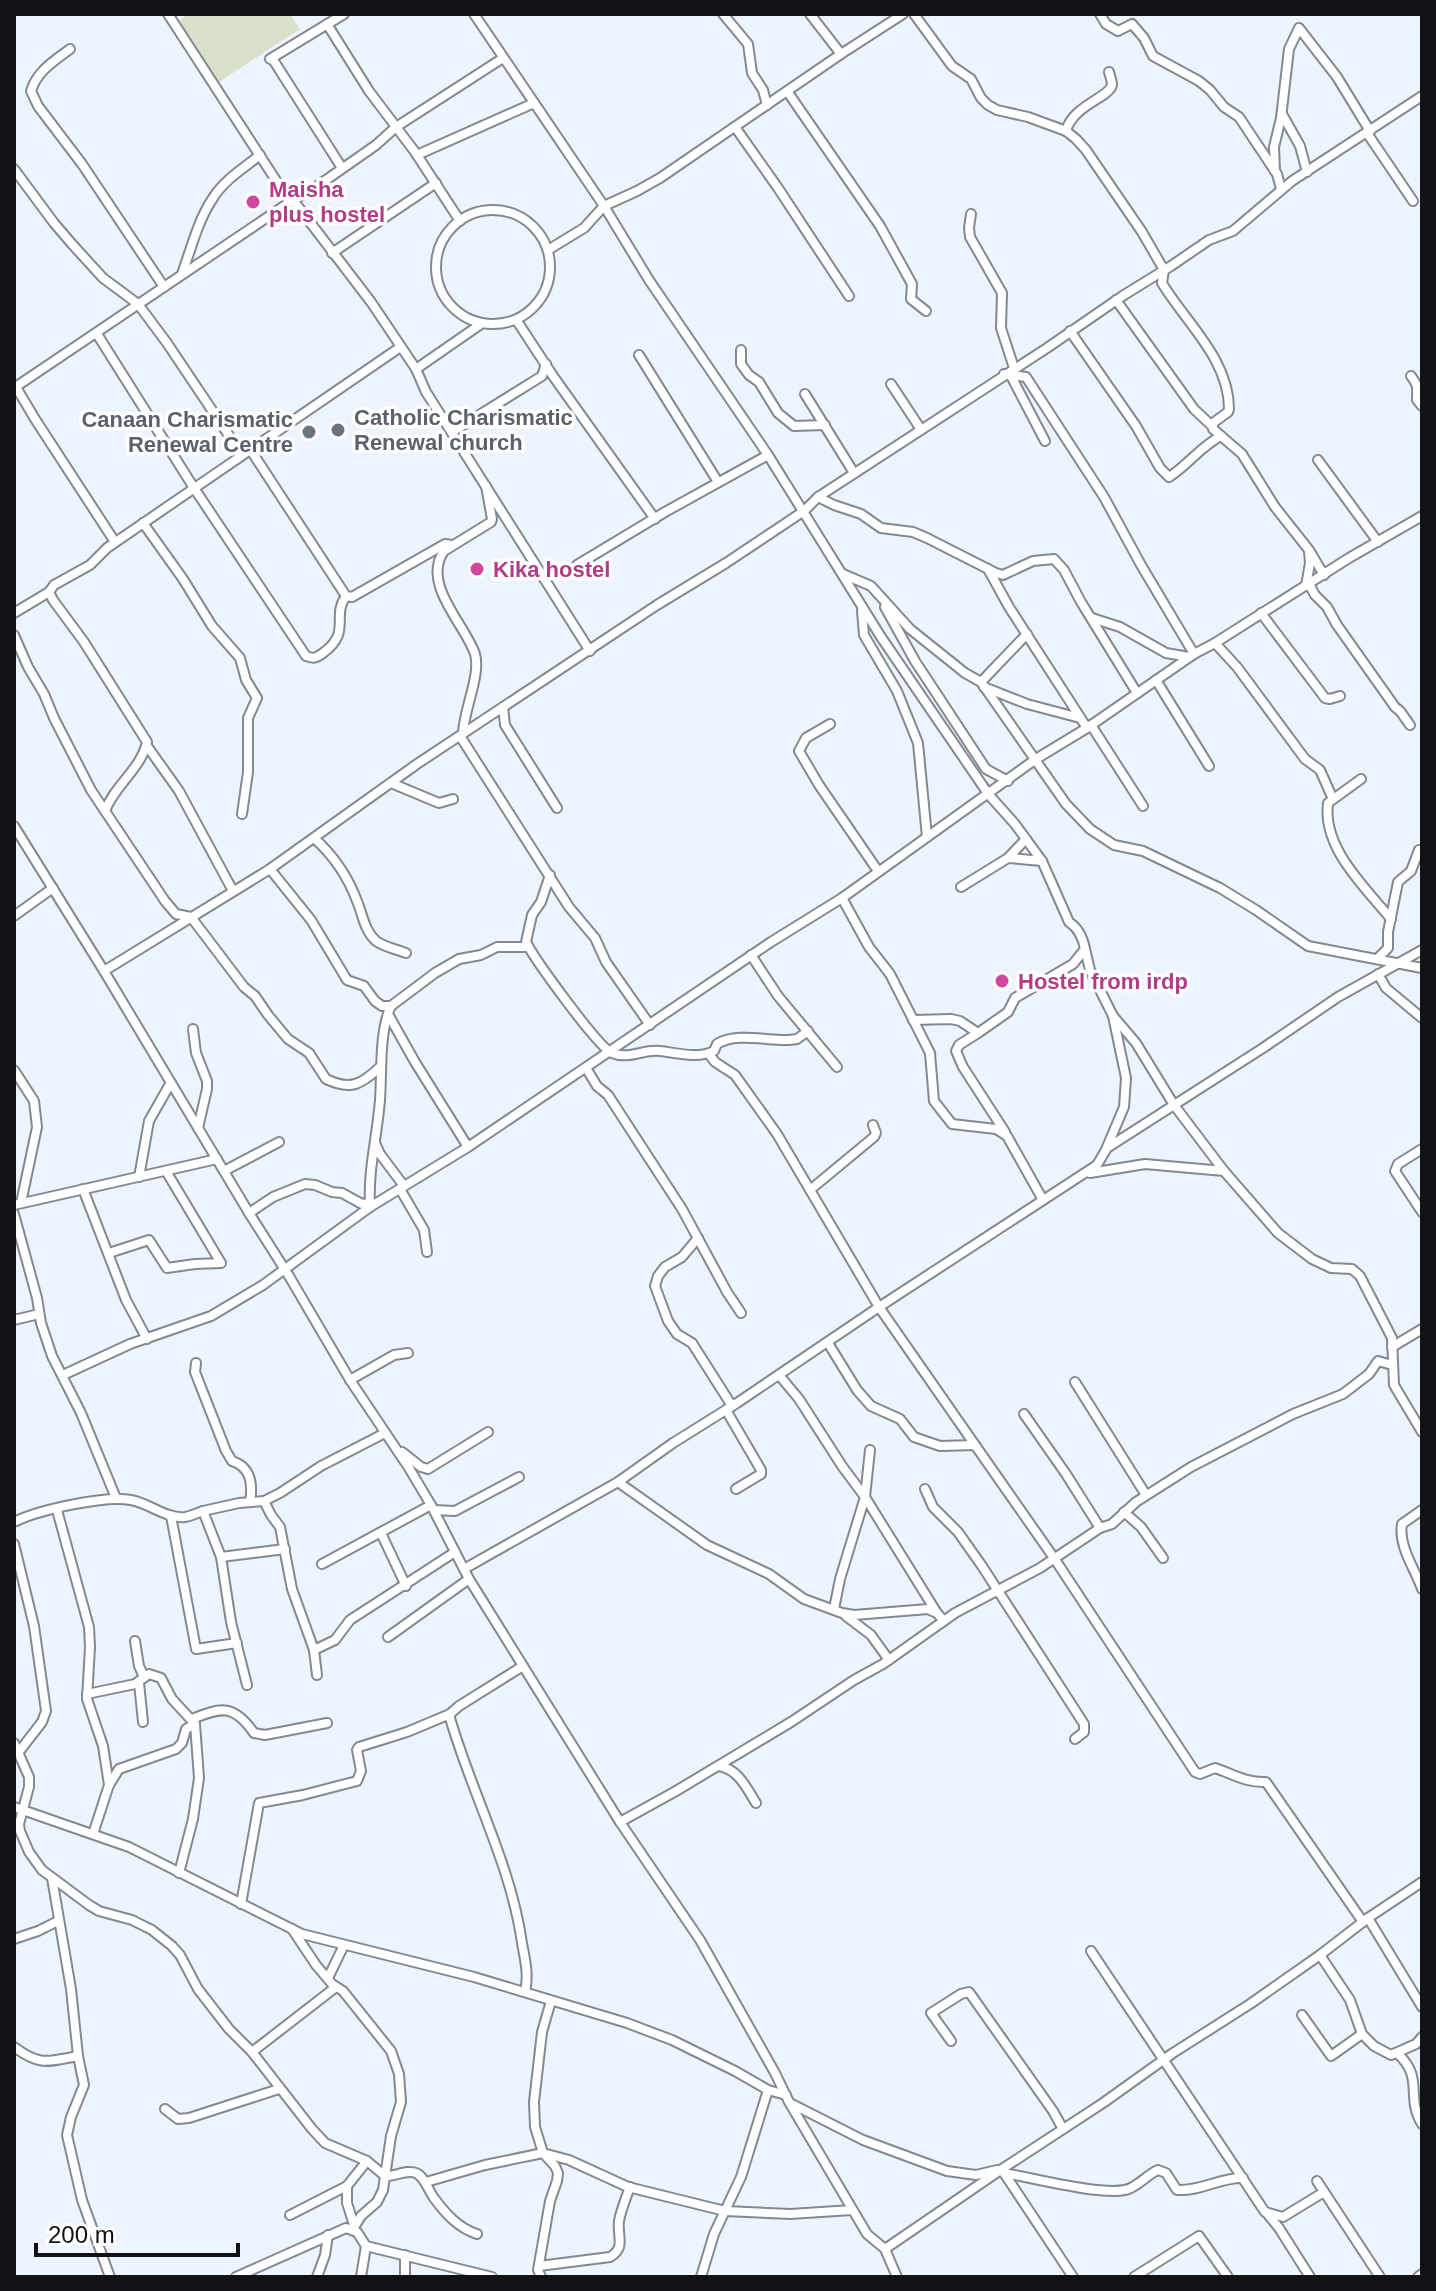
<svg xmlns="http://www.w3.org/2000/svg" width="1436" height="2291" font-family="Helvetica,sans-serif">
<rect width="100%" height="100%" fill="#edf4fd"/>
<polygon fill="#d9e1ca" points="189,14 290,14 300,29 219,82 178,21"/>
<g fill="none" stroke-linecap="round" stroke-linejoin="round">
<defs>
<g id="minor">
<polyline points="168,14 290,202"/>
<path d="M 474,14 L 604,206 L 649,280 L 768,455 L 881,637 L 989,795 L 1015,824 L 1042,861 L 1069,922 C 1078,928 1083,938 1085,949 L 1073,964 L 1015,998 L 1008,1012 L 978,1033 L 960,1021 L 951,1019 L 913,1020"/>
<polyline points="723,14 748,44 752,73 763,90 767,105"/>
<polyline points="810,14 841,54"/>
<path d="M 914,14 L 952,66 L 971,79 L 981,98 L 988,105 L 997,110 L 1028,117 L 1066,131 L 1076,139 L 1086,150 L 1142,232 L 1164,270 L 1162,283 C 1186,323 1229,359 1229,409 L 1228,412 L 1213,423 L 1213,429 L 1242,454 L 1275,507 L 1309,550 L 1324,575"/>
<polyline points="1100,14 1106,24 1118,31 1132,24 1144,38 1153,56 1199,81 1210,90 1224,107 1239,117 1277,174 1281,189"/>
<polyline points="327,24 369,91 415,152 460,221"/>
<path d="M 70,49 C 54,61 37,71 31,91 L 38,106 L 82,164 L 164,287"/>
<polyline points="272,58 342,168"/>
<polyline points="270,59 344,14"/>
<polyline points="787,91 880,226 912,284 911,299 926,311"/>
<polyline points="1282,114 1300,146 1307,172"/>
<polyline points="735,127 778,188 849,296"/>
<path d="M 1066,131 C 1073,105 1109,98 1112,85 C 1112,81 1110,76 1109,72"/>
<polyline points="1367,133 1413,201"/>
<polyline points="417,155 534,103"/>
<polyline points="14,169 54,223 72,244 103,278 138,304 167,343 242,455"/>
<polyline points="1275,171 1274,147 1281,118 1289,49 1299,28 1337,77 1370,131"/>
<polyline points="293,200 371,302 416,369 426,392 590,651"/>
<circle cx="493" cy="267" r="57"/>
<polyline points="971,214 969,228 970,237 1002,293 1001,328 1014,368"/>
<polyline points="548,250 584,228 604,206 637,191 660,178 841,54 903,14"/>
<polyline points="332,253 436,183"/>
<path d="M 182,274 C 191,249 198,220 213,198 C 224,180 244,168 260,155"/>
<polyline points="1116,300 1194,409 1212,426"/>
<polyline points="517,321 553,376 655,519"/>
<path d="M 1070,331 L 1136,426 L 1160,468 L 1169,477 C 1188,465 1201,446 1221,436"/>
<path d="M 97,334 L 194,488 L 306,656 C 314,659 316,658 323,653 C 352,632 331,617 346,596"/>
<polyline points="741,350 741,364 749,375 759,382 778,413 794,426 825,425"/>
<polyline points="639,355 718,482"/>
<polyline points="416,369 481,324"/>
<polyline points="1004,374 1026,377 1104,497 1141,565 1194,654"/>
<polyline points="1011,376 1045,441"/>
<path d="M 1411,376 C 1419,387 1417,387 1417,400 L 1422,406"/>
<polyline points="891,384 920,428"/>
<polyline points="16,387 35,419 115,542"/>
<polyline points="14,388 290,202 316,187 376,145 396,127 503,58"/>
<polyline points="805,394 854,473"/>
<polyline points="452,432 542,376 546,364"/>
<polyline points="250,449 346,596 352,597 445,544 452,545"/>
<polyline points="1318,460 1378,542"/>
<polyline points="818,497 834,505 861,514 881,528 913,532 927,538 996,573 1003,575 1033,561 1054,559 1064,570 1081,602 1137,693"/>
<polyline points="143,523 183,579 212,626 240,658 246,680 257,698 248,718 248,772 242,814"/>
<polyline points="577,565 665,512 768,455"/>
<polyline points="988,569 1009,607 1087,728"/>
<polyline points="843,574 871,586 910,629 965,673 981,682 1027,634"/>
<polyline points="1309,584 1315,595 1327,607 1337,625 1395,707 1400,711 1410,725"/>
<polyline points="1306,586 1310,563 1309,551"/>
<path d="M 49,592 L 53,600 L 84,642 L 147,742 C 141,769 114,786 105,811"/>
<polyline points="885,607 915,661 986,769 1008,781"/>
<polyline points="862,611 864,635 897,691 918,743 927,837"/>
<polyline points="14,613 49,592 54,585 90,565 107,548 399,348"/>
<polyline points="1261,613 1325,698 1330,699 1340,696"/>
<polyline points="1092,618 1120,627 1166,653 1189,657"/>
<path d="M 14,635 L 28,667 L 44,694 L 54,718 L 91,790 L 165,901 L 176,914 L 191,917 L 244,987 L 255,996 L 268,1015 L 288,1039 L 309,1053 L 326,1079 C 351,1091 362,1084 380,1067"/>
<polyline points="1215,643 1237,667 1305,759 1320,770 1332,797"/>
<polyline points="1156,680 1209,766"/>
<polyline points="981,682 1066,804 1090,829 1114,845 1143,851 1220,888 1256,910 1308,946 1422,968"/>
<polyline points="984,687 1027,704 1080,718"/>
<polyline points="503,707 505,725 557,808"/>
<polyline points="830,724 806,738 799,751 819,785 878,871"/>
<polyline points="1091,725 1143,806"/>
<path d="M 463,733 C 464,709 481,675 475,654 C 465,624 421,584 444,551 L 491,522 L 492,519 L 486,486"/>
<polyline points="460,736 569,907 595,938 606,962 650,1025"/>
<polyline points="147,746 179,791 233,891"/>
<path d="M 1361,779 L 1328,803 C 1322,848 1365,887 1391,919"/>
<polyline points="391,783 439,803 453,799"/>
<polyline points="14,826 104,971 249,1213 289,1276 350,1380 409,1468 431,1505 469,1579 620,1822 700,1940 775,2073 789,2102 867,2234 885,2249 897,2277"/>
<path d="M 314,838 C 333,855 348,877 357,901 C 363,915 364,930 376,941 C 384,947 396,949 406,953"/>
<polyline points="1009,858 1042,861"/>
<polyline points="270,869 311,920 347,980 364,986 375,1001 382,1006 391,1006"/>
<path d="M 550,875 L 541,902 L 532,915 L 526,942 C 535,960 598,1047 612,1053 C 629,1060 643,1049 660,1051 C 677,1053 698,1059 714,1051 L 717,1044 C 736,1032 767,1041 789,1040 L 797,1039 L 808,1031"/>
<polyline points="961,887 1008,858 1026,839"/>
<polyline points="842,898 869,947 890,974 930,1053 934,1101 952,1124 996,1129 1007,1136 1043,1200"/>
<polyline points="14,916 53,888"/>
<polyline points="1085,949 1090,970 1113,1016 1126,1078 1124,1107 1107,1147"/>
<polyline points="751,955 778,996 837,1067"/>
<polyline points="1378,958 1388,948 1388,932 1398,882 1411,871 1419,850"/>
<polyline points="104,971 270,869 417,764 657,605 726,563 804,511 818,497 1047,348 1124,295 1171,266 1209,240 1233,231 1292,181 1422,96"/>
<polyline points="1378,974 1386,988 1422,1018"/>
<polyline points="388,1014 415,1062 468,1147"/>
<polyline points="1113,1016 1136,1043 1174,1105 1224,1171 1278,1233 1312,1259 1331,1268 1352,1269 1360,1276 1392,1338 1394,1385 1422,1432"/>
<polyline points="193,1029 196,1053 207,1081 207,1089 198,1128"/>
<polyline points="978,1033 959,1045 956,1051 963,1067 1005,1132"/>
<polyline points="709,1054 715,1062 735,1075 777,1134 879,1307 975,1445"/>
<polyline points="586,1068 597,1086 608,1095 682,1209 727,1292 741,1313"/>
<polyline points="14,1070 34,1101 37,1127 21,1203"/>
<polyline points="375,1143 380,1154 404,1186"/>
<polyline points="1422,1149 1398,1164 1395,1171 1422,1212"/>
<polyline points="224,1171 279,1142"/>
<polyline points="1090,1173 1145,1164 1224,1171"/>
<polyline points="139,1177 149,1121 170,1084"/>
<polyline points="83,1189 126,1300 147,1339"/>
<polyline points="400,1189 424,1230 427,1252"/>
<polyline points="810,1190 874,1137 876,1133 873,1125"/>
<polyline points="14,1205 217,1159"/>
<path d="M 370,1207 C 368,1168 377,1138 380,1100 C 382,1072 379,1031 391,1006 L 435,973 L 459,959 L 481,955 L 497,947 L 528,947"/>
<polyline points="249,1213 273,1197 305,1184 315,1185 332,1192 342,1193 362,1204 370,1203"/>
<polyline points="14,1214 37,1298 41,1323 52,1356 81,1413 116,1498"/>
<polyline points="698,1238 682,1257 665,1267 658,1276 655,1286 668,1321 677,1334 692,1343 732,1406"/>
<polyline points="109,1253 149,1240 167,1268 195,1264 221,1263 166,1171"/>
<polyline points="14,1320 39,1314"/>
<path d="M 828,1343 L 857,1390 L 871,1406 L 900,1419 L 914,1437 L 940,1446 L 975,1445 L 1054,1558 L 1195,1772 L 1200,1774 L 1215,1768 C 1233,1774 1246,1783 1266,1782 L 1363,1922"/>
<polyline points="1392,1347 1422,1329"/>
<path d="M 196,1363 L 195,1372 L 226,1451 L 232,1461 C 251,1467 253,1484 250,1502"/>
<polyline points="63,1375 130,1344 211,1316 263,1285 370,1207 468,1147 771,942 842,898 1036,759 1087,728 1194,654 1215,643 1349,558 1422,516"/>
<polyline points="779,1375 799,1399 842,1466 865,1497 937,1613"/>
<polyline points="350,1380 394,1355 408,1353"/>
<polyline points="1075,1382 1146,1495"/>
<polyline points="726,1410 761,1470 761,1474 736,1489"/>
<polyline points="1024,1414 1066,1474 1100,1528"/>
<polyline points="402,1452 421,1467 428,1469 488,1432"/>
<polyline points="618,1482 707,1545 769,1574 804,1599 842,1613 854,1615 928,1609 937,1613 944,1621"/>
<polyline points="925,1489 933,1507 958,1532 982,1566 1084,1724 1084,1732 1075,1739"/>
<polyline points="264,1501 271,1515 280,1527 292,1589 314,1650 317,1675"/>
<polyline points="57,1510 89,1627 90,1647 87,1699 103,1746 109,1785"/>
<polyline points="434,1510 455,1511 519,1477"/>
<path d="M 1422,1510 L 1402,1524 C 1398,1546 1415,1569 1422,1589"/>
<polyline points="1124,1512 1141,1527 1163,1558"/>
<polyline points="171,1516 196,1649 237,1643"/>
<path d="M 14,1522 C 38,1510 105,1495 131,1500 C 149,1503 166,1519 185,1517 C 191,1516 197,1513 203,1511"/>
<polyline points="381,1533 406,1586"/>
<polyline points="14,1544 34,1626 46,1711 42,1722 18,1753"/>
<polyline points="221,1557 285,1549"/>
<polyline points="322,1564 431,1505"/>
<polyline points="464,1569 618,1482 673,1443 737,1403 879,1307 1097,1165 1107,1148 1263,1048 1338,997 1422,950"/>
<polyline points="834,1609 840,1579 865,1497 870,1450"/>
<polyline points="846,1616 871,1635 889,1660"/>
<polyline points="388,1637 469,1579"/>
<polyline points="135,1641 139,1666 144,1677"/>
<polyline points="314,1650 335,1640 350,1620 455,1552"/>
<path d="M 523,1666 L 459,1706 L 450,1714 L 450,1718 C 472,1794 511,1865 522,1943 C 525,1960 529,1975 525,1992"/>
<polyline points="139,1683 143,1722"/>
<polyline points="247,1685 231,1622 221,1557 203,1511 239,1503 264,1501 280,1493 321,1466 385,1433"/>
<polyline points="87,1694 135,1684 149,1674 161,1678 172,1699 195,1724 199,1778 193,1819 179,1873"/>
<path d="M 192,1719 C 221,1707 234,1704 254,1733 L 265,1735 L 327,1723"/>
<path d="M 14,1743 L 29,1777 L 29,1787 L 19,1824 L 20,1831 L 29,1852 L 42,1870 L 89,1905 L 99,1911 L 132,1920 L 152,1930 L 172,1946 L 180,1955 L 198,1989 L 229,2029 L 252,2052 L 312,2129 L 325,2143 L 367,2161 L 385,2176 C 394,2177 407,2169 416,2173 C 425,2177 428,2190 434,2198 C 445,2213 458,2228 477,2234"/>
<path d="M 719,1766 C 738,1769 746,1787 756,1803"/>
<polyline points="14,1807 129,1847 302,1934 474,1977 627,2023 672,2040 735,2071 768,2090 786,2095"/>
<polyline points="620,1822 676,1791 791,1722 854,1680 883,1664 955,1613 1040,1568 1100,1528 1112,1524 1136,1502 1191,1467 1293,1414 1343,1394 1369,1374 1378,1361 1392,1365"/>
<polyline points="93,1834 109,1785 119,1769 176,1749 182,1743 186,1729 195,1724"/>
<polyline points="52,1878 71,1989 78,2056 84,2085 71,2117 67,2135 82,2200 110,2277"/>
<polyline points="241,1904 259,1803 303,1795 357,1781 361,1771 357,1750 359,1747 407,1732 450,1714"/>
<polyline points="1368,1918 1422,2007"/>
<polyline points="292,1929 316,1965 332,1984 343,1991 391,2051 399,2074 401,2102 391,2136 383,2190 377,2202 361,2216 353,2229"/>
<polyline points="14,1939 38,1931 58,1921"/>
<polyline points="1091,1951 1265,2212 1283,2217 1324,2192"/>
<polyline points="1320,1955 1350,2000 1362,2034 1374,2046 1391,2055 1416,2044 1422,2037"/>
<polyline points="328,1978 344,1945"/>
<polyline points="1302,2015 1331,2056 1362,2034"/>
<polyline points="951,2041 931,2013 961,1994 969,1992 1053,2111 1063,2129"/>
<path d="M 14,2047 C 40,2066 47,2062 78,2056"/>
<polyline points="252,2052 336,1987"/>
<path d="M 1397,2053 C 1425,2078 1405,2097 1422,2124"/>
<polyline points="790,2103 863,2140 947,2171 976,2175 997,2170"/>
<polyline points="165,2109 178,2119 189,2118 279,2089"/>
<path d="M 1004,2173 C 1034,2178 1098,2195 1125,2190 C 1137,2188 1146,2175 1158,2170 L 1166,2173 L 1177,2190 C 1203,2191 1221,2177 1243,2178"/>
<polyline points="1004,2173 1073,2277"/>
<polyline points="1317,2181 1380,2277"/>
<polyline points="426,2182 485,2165 543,2153 569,2160 628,2187 725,2211 790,2214 852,2210"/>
<polyline points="347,2186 347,2203 354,2225"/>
<polyline points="1266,2212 1279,2228 1310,2277"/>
<polyline points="290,2215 347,2186 367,2161"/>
<polyline points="885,2249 1002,2169 1103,2103 1173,2053 1250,2004 1320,1955 1368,1918 1422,1882"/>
<path d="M 539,2266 L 610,2257 C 626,2248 617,2236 619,2221 C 621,2210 626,2198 630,2187"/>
<polyline points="236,2277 346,2228 357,2232 366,2246 492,2277"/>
<polyline points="317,2277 325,2255 328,2235"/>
<polyline points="361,2277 366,2246"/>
<polyline points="405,2277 405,2255"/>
<polyline points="541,2277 538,2270 550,2201 557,2181 558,2173 555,2166 543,2153 535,2127 534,2102 542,2032 551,2001"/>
<polyline points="701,2277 714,2234 741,2177 768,2090"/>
<polyline points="1134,2277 1199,2236 1228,2277"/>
<polyline points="1418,2277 1422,2274"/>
</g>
</defs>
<use href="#minor" stroke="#838992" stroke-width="12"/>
<use href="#minor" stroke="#fff" stroke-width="8"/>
</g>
<g fill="#d1479c" stroke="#fff" stroke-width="3">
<circle cx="253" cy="202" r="8"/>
<circle cx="477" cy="569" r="8"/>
<circle cx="1002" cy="981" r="8"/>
</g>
<g fill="#6b7280" stroke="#fff" stroke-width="3">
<circle cx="338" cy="430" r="8"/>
<circle cx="309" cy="432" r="8"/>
</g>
<g text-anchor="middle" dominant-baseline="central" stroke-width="7" stroke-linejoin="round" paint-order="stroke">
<g font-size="22" font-weight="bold" fill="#b23c85" stroke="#fff" text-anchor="start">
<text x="269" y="189">Maisha<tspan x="269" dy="25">plus hostel</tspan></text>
<text x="493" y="569">Kika hostel</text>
<text x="1018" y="981">Hostel from irdp</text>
</g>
<g font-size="22" font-weight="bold" fill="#5b616d" stroke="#fff" text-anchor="start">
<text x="354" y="417">Catholic Charismatic<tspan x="354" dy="25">Renewal church</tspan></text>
<text x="293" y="419" text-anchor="end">Canaan Charismatic<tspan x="293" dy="25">Renewal Centre</tspan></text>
</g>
</g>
<rect width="1436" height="2291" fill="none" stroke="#101216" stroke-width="32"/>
<path d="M36 2243v12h202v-12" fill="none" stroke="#101216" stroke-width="4"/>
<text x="48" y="2243" font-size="24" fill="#101216" stroke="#ffffff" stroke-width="6" paint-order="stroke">200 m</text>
</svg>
